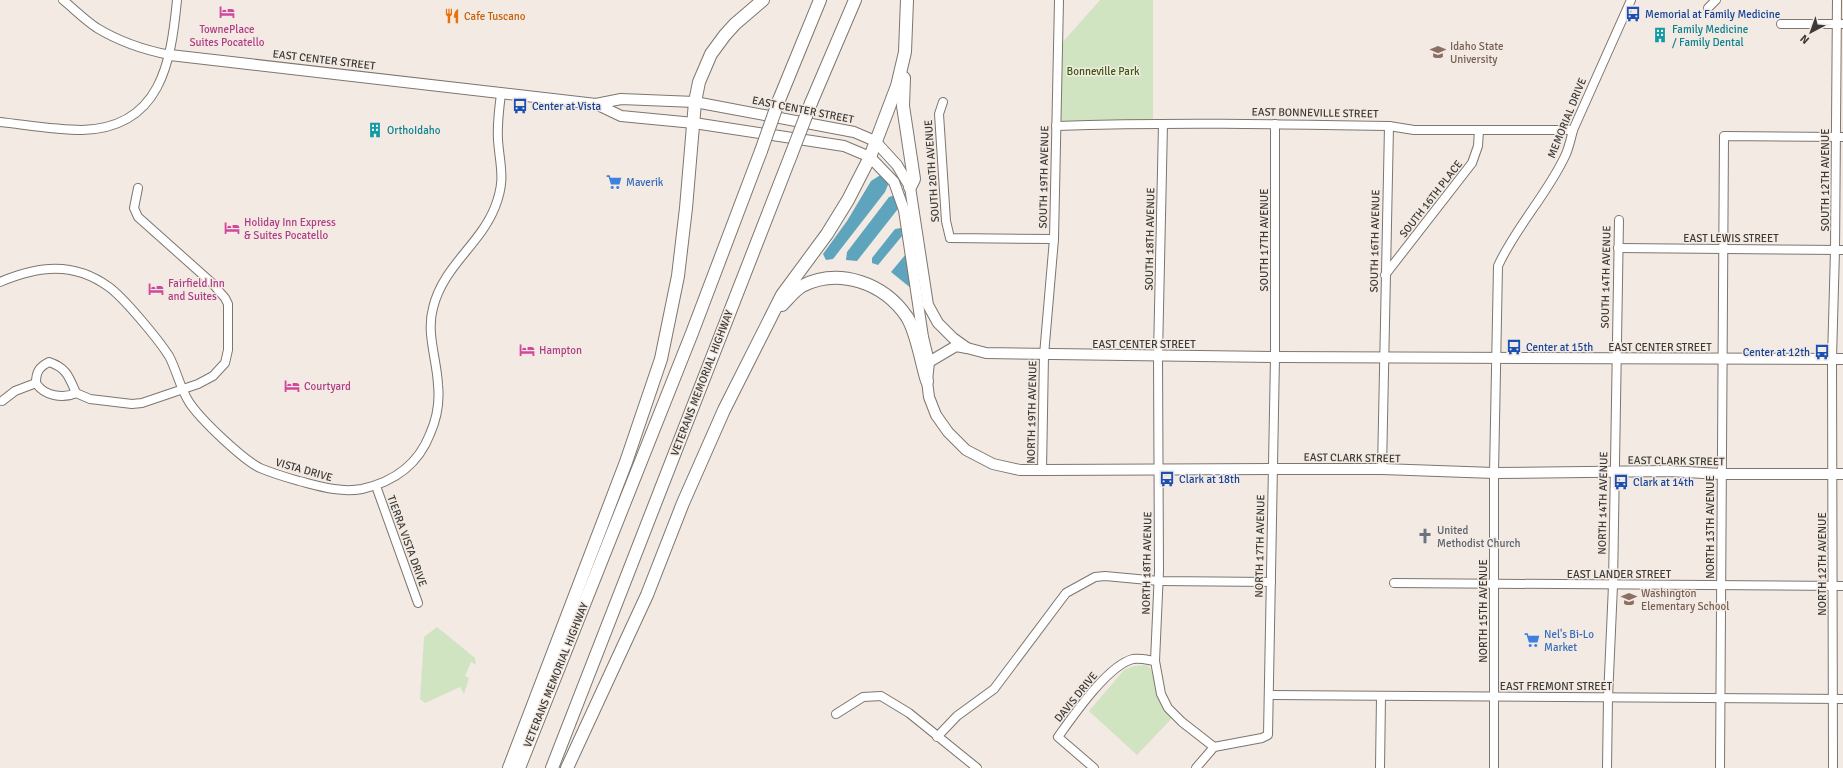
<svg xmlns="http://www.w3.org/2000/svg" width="1843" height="768" font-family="Signika,sans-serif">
<rect width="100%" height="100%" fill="#f2eae3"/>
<g fill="#d1e4c2">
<polygon points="1100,0 1153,0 1153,123 1057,122 1054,120 1054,52"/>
<polygon points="437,627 475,658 476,665 471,662 465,676 469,678 464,694 460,687 425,703 420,699 424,637"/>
<path d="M 1147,665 C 1156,673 1152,684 1157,694 C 1160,703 1166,710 1173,717 L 1137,755 L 1089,711 L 1124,670 L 1134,666 Z"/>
</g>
<g fill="#5ea4bd">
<polygon points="882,174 890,180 885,192 833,259 826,260 823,254 847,221 871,181"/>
<polygon points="896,195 901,205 857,261 846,260 847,252 889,197"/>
<polygon points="901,228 902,236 878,265 872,263 872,258 895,229"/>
<polygon points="906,254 912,289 891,272"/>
</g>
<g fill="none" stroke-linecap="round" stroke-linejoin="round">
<defs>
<g id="minor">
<path d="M 63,0 C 74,9 85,20 97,28 C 120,42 144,50 170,55"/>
<polyline points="1708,8 1716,0"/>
<polyline points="1781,24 1842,24"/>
<polyline points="943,102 939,114 946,221 950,238 1054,239"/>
<path d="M 0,122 C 27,125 55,130 82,130 C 161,128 171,62 177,0"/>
<polyline points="1163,124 1158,355 1159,571 1155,661 1161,694 1168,708 1182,722 1214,747"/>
<path d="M 1056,126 C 1167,122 1278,124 1389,126 L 1414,130 L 1573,130"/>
<polyline points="1618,248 1843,250"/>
<polyline points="1385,275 1472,163 1478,146 1479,130"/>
<path d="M 0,282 C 38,266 73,261 109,287 C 125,299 158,339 169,356 C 177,371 180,388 189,402 C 200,419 242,459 260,468 C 272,473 285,477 299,481 C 319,486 340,493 362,489 C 393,482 418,465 430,434 C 437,418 440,403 438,385 C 437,360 426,333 433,308 C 443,266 480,245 495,207 C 506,179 500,167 498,140 C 497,124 499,109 501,94"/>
<path d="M 36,383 C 44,396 63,399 76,393"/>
<path d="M 2,401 L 15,391 L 36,383 C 36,372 39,367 49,362 C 67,368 69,377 76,393 L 90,399 L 132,404 L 142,403 L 198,384 L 213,376 L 225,363 L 228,350 L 228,304 L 225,298 L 212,283 L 138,217 L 134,208 L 138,188"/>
<polyline points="1382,469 1389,126"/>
<polyline points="1042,470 1044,355 1054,239 1059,0"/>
<polyline points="376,486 418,603"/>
<polyline points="1394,583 1843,586"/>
<polyline points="1269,695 1843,699"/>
<polyline points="836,714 863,697 881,696 909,713 977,768"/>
<polyline points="937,737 957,716 994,689 1066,593 1095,577 1105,576 1159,581 1271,582"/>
<path d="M 1094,768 L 1058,737 C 1073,716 1108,665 1133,659 C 1140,658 1148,660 1155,661"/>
<polyline points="1196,768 1214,747 1262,738 1268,735 1275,357 1275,124"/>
<polyline points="1380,768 1381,696"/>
<path d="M 1494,768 L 1494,473 L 1498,266 C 1516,226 1548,194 1566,154 C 1569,147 1571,138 1573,130 L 1631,0"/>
<polyline points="1607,768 1608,698 1613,585 1619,220"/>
<polyline points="1720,768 1724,136 1843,137"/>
<polyline points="1833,768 1832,359 1835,250 1837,0"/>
</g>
<g id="major">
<polyline points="170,55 596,104 621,99 695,102 854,132 875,141 897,165 910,187 928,305 938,323 953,338 967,348 986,353 1275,357 1843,359"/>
<polyline points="596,104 621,116 694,123 844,146 870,157 894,182 904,210 923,337 929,362 927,381 929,397 936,415 948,432 966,450 993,464 1020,470 1042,470 1273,469 1382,469 1494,473 1669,471 1721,474 1843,474"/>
<polyline points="929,362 956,346 967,348"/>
</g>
<g id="highway">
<polyline points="904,78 903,106 914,179 910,187"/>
<polyline points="779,100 820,0"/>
<polyline points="811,103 855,0"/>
<path d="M 782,305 C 788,299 795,290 802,286 C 839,267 884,283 907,317 C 917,333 921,362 927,381"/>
<polyline points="509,768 626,462 661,359 678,276 686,208 695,102 699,82 711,54 725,35 735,24 763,0"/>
<polyline points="519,768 692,333 761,151"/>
<polyline points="552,768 791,155"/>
<polyline points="567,768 647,595 683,503 724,410 782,295 827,234 848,200 870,157 897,86 905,52 907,0"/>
</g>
</defs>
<use href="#minor" stroke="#7d766f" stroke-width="10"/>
<use href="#major" stroke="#7d766f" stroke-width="12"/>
<use href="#highway" stroke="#7d766f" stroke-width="14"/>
<use href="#minor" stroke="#fff" stroke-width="8"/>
<use href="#major" stroke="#fff" stroke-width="10"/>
<use href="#highway" stroke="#fff" stroke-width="12"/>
<defs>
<g id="highway-bridge">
<polyline points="761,151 779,100"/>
<polyline points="791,155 811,103"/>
</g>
</defs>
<use href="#highway-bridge" stroke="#7d766f" stroke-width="14" stroke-linecap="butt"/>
<use href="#highway-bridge" stroke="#fff" stroke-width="12"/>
</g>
<defs>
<symbol id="hotel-bare" viewBox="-9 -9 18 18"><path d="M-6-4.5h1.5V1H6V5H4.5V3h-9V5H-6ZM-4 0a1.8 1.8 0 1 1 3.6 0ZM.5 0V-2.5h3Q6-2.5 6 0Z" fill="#d1479c" stroke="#f2eae3" stroke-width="2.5" paint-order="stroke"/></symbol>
<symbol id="bus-bare" viewBox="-9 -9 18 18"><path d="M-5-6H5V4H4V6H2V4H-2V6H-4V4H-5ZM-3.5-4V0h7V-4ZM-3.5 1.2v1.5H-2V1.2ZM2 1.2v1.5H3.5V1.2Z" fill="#1a4fb4" stroke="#f2eae3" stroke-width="2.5" paint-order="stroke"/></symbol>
<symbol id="restaurant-bare" viewBox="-9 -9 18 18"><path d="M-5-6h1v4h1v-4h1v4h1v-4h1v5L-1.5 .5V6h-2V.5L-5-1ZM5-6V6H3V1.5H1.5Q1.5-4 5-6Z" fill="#e8710a" stroke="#f2eae3" stroke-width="2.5" paint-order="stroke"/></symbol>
<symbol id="building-bare" viewBox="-9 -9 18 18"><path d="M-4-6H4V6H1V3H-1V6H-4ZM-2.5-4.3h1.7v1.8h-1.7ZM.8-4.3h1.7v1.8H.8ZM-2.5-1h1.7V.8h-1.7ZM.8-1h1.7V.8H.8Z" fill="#0f9aa8" stroke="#f2eae3" stroke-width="2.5" paint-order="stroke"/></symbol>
<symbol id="university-bare" viewBox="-9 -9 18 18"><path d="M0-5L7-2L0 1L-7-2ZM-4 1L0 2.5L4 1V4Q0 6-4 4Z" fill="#8d6e63" stroke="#f2eae3" stroke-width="2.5" paint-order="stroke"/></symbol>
<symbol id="supermarket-bare" viewBox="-9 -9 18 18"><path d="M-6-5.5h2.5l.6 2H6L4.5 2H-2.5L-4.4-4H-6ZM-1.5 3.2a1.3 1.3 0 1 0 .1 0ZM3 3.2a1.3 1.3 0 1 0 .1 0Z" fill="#3f7fe0" stroke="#f2eae3" stroke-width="2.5" paint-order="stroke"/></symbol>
<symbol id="church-bare" viewBox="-9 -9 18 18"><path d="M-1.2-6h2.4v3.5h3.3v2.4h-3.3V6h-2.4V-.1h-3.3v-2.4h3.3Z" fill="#6b7280" stroke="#f2eae3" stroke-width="2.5" paint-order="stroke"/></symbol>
<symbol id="school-bare" viewBox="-9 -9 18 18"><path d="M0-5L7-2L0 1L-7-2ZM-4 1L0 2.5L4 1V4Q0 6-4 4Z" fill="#8d6e63" stroke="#f2eae3" stroke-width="2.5" paint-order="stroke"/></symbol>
</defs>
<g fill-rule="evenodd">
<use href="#hotel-bare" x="216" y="1" width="22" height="22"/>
<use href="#bus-bare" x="1622" y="3" width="22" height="22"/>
<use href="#restaurant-bare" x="441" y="5" width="22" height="22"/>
<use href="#building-bare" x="1649" y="24" width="22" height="22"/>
<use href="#university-bare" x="1427" y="41" width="22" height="22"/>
<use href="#bus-bare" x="509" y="95" width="22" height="22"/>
<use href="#building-bare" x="364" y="119" width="22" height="22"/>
<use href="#supermarket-bare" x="603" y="171" width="22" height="22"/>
<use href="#hotel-bare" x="221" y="217" width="22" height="22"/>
<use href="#hotel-bare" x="145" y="278" width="22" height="22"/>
<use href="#bus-bare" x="1503" y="336" width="22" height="22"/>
<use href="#hotel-bare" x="516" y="339" width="22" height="22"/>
<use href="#bus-bare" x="1811" y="341" width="22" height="22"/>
<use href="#hotel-bare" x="281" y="375" width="22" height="22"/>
<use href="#bus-bare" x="1156" y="468" width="22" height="22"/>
<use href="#bus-bare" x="1610" y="471" width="22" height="22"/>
<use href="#church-bare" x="1414" y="525" width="22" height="22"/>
<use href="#school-bare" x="1618" y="588" width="22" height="22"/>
<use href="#supermarket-bare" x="1521" y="629" width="22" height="22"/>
</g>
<g text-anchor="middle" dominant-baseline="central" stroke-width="3" stroke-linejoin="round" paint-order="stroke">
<g font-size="11" fill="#164399" stroke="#f2eae3" text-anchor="start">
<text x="1645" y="14">Memorial at Family Medicine</text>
<text x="532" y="106">Center at Vista</text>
<text x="1526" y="347">Center at 15th</text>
<text x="1810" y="352" text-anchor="end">Center at 12th</text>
<text x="1179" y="479">Clark at 18th</text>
<text x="1633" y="482">Clark at 14th</text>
</g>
<g font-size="11" fill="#c56008" stroke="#f2eae3" text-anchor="start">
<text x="464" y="16">Cafe Tuscano</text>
</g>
<g font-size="11" fill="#b23c85" stroke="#f2eae3" text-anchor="start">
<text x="227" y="29" text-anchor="middle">TownePlace<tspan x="227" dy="13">Suites Pocatello</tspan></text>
<text x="244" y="222">Holiday Inn Express<tspan x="244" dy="13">&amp; Suites Pocatello</tspan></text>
<text x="168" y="283">Fairfield Inn<tspan x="168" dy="13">and Suites</tspan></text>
<text x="539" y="350">Hampton</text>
<text x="304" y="386">Courtyard</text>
</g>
<g font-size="11" fill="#0d838f" stroke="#f2eae3" text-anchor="start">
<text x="1672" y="29">Family Medicine<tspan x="1672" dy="13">/ Family Dental</tspan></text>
<text x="387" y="130">OrthoIdaho</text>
</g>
<g font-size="11" fill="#785e54" stroke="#f2eae3" text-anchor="start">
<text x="1450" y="46">Idaho State<tspan x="1450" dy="13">University</tspan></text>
<text x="1641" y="593">Washington<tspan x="1641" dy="13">Elementary School</tspan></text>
</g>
<g font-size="11" fill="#3c3936" stroke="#f2eae3">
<text transform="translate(324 60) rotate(7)">EAST CENTER STREET</text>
<text transform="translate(803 110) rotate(11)">EAST CENTER STREET</text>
<text transform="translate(1315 113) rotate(1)">EAST BONNEVILLE STREET</text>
<text transform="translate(1567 118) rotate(-68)">MEMORIAL DRIVE</text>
<text transform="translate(932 171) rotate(-94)">SOUTH 20TH AVENUE</text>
<text transform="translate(1044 177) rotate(-89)">SOUTH 19TH AVENUE</text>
<text transform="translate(1825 180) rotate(-90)">SOUTH 12TH AVENUE</text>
<text transform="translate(1431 199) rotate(-52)">SOUTH 16TH PLACE</text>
<text x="1731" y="238">EAST LEWIS STREET</text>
<text transform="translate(1150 239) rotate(-89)">SOUTH 18TH AVENUE</text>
<text transform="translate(1264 240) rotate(-90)">SOUTH 17TH AVENUE</text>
<text transform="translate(1375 241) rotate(-89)">SOUTH 16TH AVENUE</text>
<text transform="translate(1606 277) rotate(-89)">SOUTH 14TH AVENUE</text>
<text x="1144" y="344">EAST CENTER STREET</text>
<text x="1660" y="347">EAST CENTER STREET</text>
<text transform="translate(702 383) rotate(-69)">VETERANS MEMORIAL HIGHWAY</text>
<text transform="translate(1032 412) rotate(-89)">NORTH 19TH AVENUE</text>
<text transform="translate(1352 458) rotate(1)">EAST CLARK STREET</text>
<text transform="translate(1676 461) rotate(1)">EAST CLARK STREET</text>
<text transform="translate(304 470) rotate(16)">VISTA DRIVE</text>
<text transform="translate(1603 503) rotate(-89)">NORTH 14TH AVENUE</text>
<text transform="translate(1710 527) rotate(-90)">NORTH 13TH AVENUE</text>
<text transform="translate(407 541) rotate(70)">TIERRA VISTA DRIVE</text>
<text transform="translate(1260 546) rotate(-89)">NORTH 17TH AVENUE</text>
<text transform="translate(1147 563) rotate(-89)">NORTH 18TH AVENUE</text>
<text transform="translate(1822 564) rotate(-90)">NORTH 12TH AVENUE</text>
<text x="1619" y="574">EAST LANDER STREET</text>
<text transform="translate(1483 611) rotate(-90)">NORTH 15TH AVENUE</text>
<text transform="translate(556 675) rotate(-68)">VETERANS MEMORIAL HIGHWAY</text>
<text x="1556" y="686">EAST FREMONT STREET</text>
<text transform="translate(1076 697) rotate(-51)">DAVIS DRIVE</text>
</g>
<g font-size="11" fill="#365a0c" stroke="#f2eae3">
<text x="1103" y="71">Bonneville Park</text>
</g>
<g font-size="11" fill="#366cbe" stroke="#f2eae3" text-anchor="start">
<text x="626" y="182">Maverik</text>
<text x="1544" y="634">Nel's Bi-Lo<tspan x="1544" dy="13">Market</tspan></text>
</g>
<g font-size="11" fill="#5b616d" stroke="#f2eae3" text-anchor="start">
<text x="1437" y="530">United<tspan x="1437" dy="13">Methodist Church</tspan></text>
</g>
</g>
<g transform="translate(1811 32) rotate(221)" stroke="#f2eae3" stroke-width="3" paint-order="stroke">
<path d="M0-3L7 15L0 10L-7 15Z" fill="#3c3936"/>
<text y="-6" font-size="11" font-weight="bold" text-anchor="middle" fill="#3c3936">N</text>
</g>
</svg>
